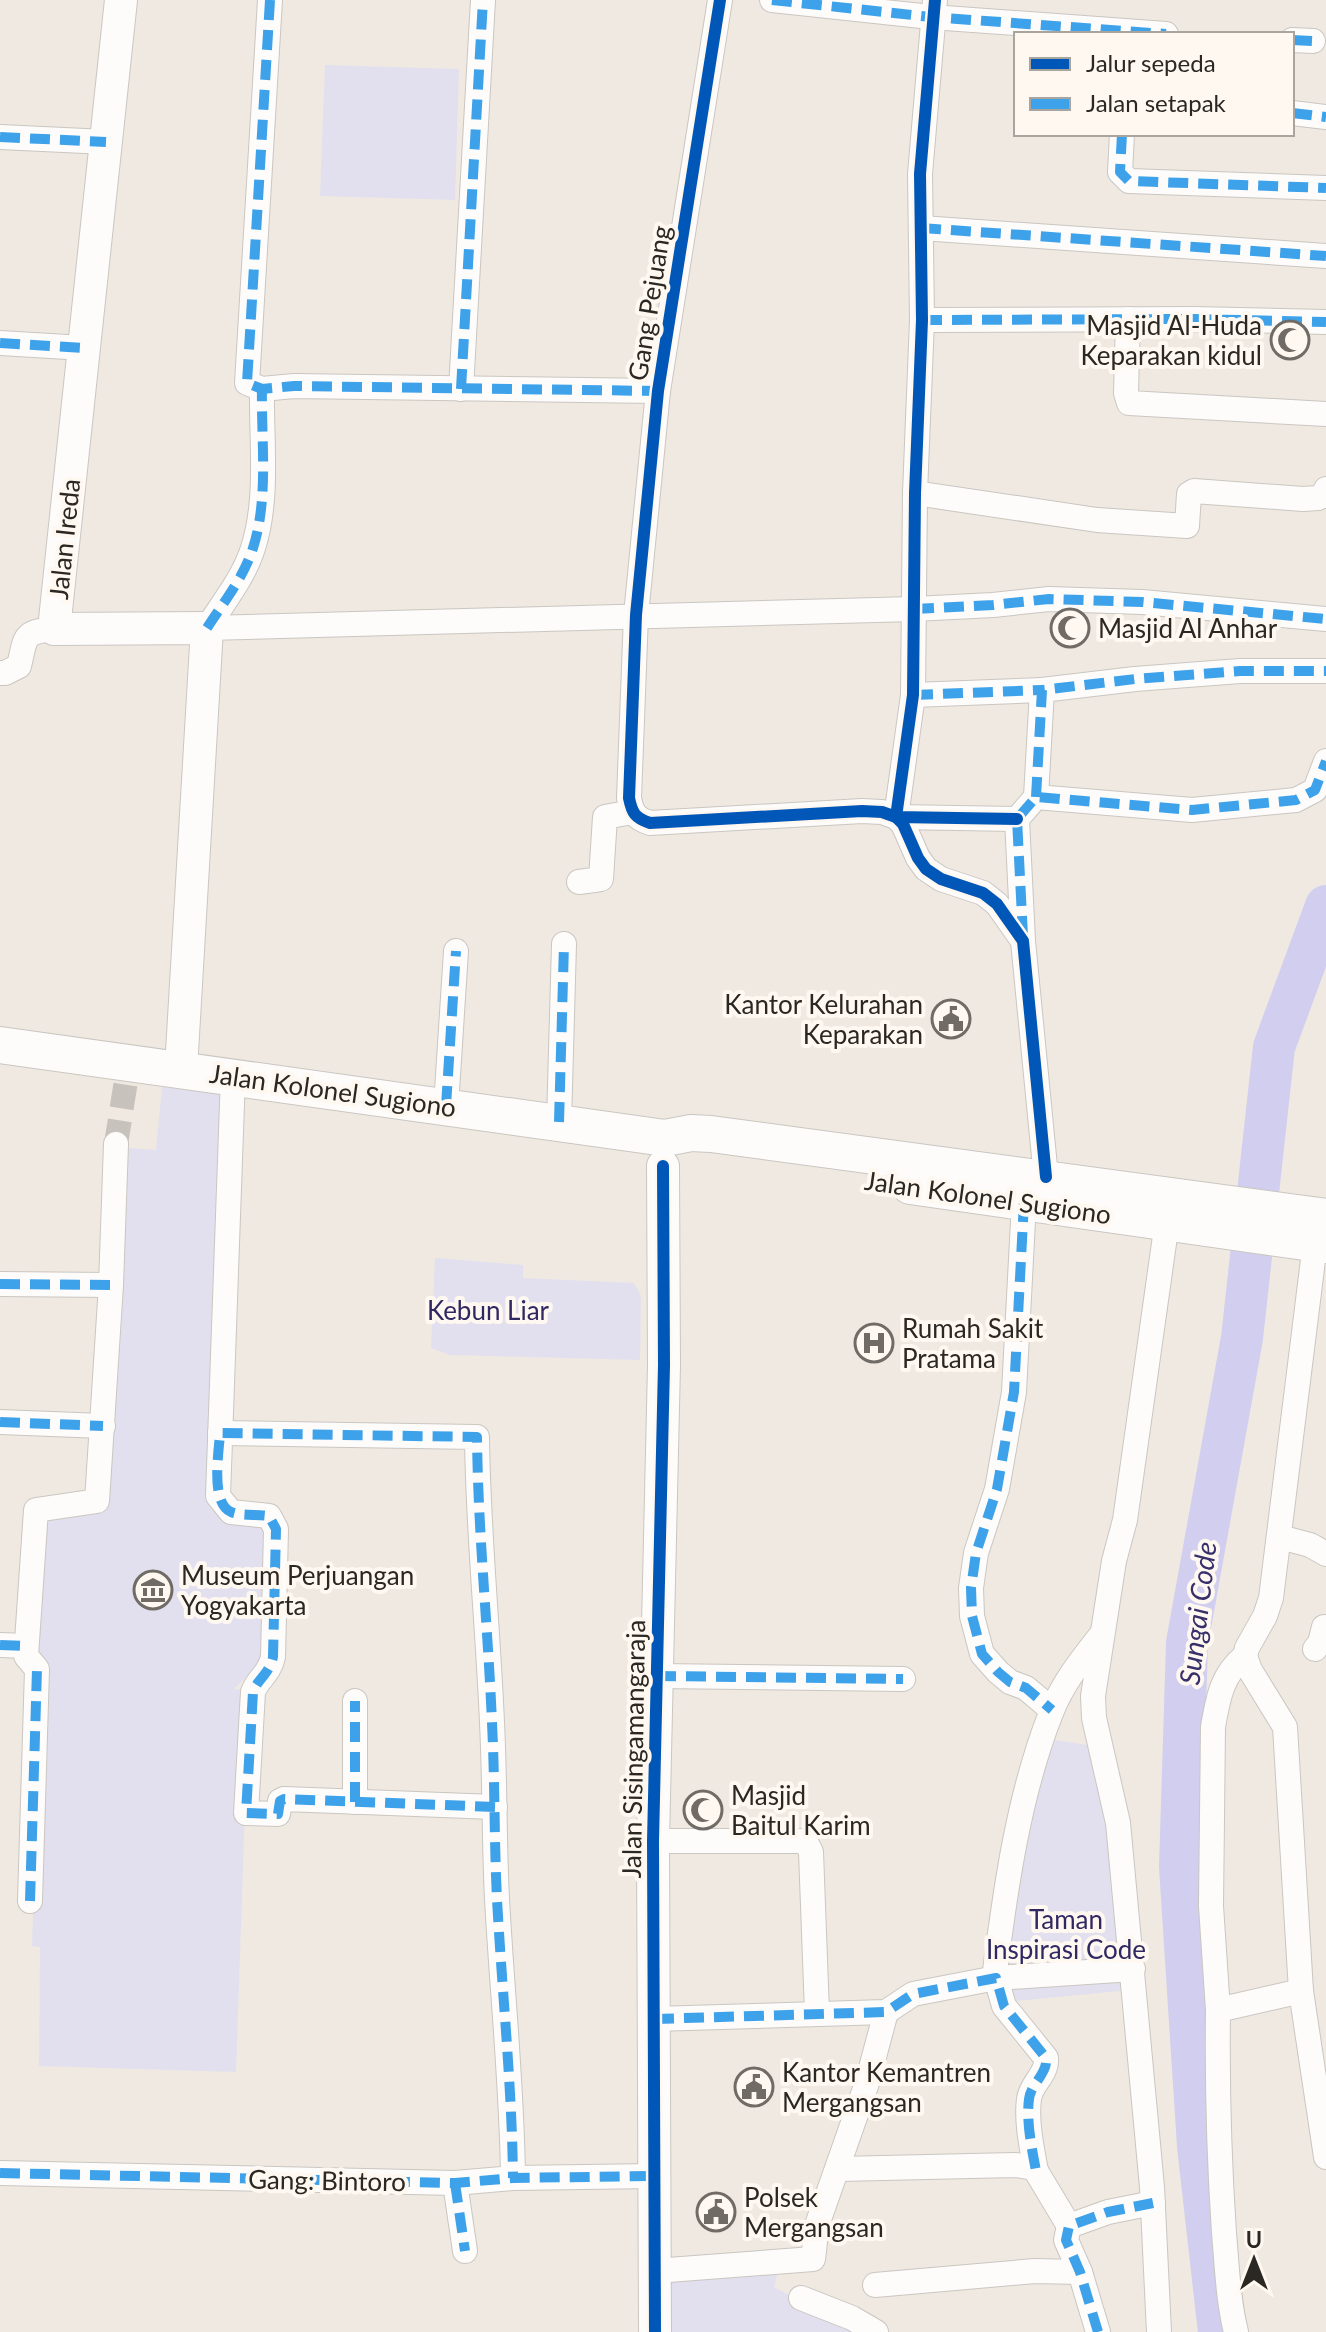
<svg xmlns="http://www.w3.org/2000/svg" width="1326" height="2332" font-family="Lato,sans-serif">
<rect width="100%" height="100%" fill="#efe9e2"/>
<g fill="#e2e0ef">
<polygon points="325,65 459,69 455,200 320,196"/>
<polygon points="162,1087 227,1094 209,1507 223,1517 271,1529 263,1661 234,1689 249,1690 236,2072 39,2066 40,1947 32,1946 39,1737 32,1653 38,1512 105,1502 129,1148 156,1150"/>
<polygon points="435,1258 523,1265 523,1278 634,1283 641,1296 640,1360 450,1355 431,1348"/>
<polygon points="1049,1739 1100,1747 1130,1990 1017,2001 999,1978 1012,1864"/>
<polygon points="780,2265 774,2287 858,2332 661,2332 662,2276"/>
</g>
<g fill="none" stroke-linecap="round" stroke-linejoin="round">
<polyline stroke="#d1ceef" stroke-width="42" points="1219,2332 1198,2146 1180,1867 1187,1643 1242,1338 1274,1047 1326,906"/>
<polyline stroke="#c8c2bc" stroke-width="24" stroke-dasharray="24 12" stroke-linecap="butt" points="116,1144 129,1062"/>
<defs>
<g id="street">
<polyline points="270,0 247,383 262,389 294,386 658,391"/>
<path d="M 720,0 L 658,391 L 636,615 L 629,798 C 632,813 635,818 650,823 L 862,811 L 882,812 L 896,817 L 1017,819"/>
<polyline points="772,0 931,17 1166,34"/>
<polyline points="935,0 920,174 922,320 915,493 913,695 896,817 903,824 918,858 926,869 941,879 983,893 997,904 1023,941 1046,1177"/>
<polyline points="1292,40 1313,41"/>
<polyline points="1292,113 1326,117"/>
<polyline points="1122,134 1120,172 1129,181 1326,188"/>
<polyline points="0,137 106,142"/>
<polyline points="921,228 1326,256"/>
<polyline points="1128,319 1126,393 1129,403 1326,414"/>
<polyline points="922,320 1194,319 1326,322"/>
<polyline points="0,343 84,348"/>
<polyline points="461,389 483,0"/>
<polyline points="915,493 1097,520 1187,526 1189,494 1194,491 1303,499 1318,498 1325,495 1326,489"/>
<polyline points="207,628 914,609 993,605 1049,599 1142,602 1326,619"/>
<path d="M 207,628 C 223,603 244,577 253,548 C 269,498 261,440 262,389"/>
<path d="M 0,673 L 5,673 L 19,666 C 26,637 22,632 54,629"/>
<polyline points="913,695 1042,690"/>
<polyline points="1036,797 1042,690 1135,679 1240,671 1326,671"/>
<polyline points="579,882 601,879 605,817 632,812"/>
<polyline points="1023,941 1017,819 1036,797 1192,810 1296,800 1315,790 1326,761"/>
<path d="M 233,1076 L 218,1496 L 231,1512 L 269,1516 L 276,1529 L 273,1657 C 269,1675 258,1678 253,1692 L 246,1813 L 278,1814 L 280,1801 L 284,1799 L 495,1807"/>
<polyline points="446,1106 456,951"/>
<polyline points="559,1122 564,944"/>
<polyline points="1024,1202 1014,1392 997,1489 976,1553 971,1588 972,1616 982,1654 998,1672 1010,1682 1026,1688 1052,1710"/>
<polyline points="1315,1244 1271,1598 1265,1616 1247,1648 1245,1656 1250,1670 1285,1727 1301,1991 1326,2157"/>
<polyline points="0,1284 111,1285"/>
<polyline points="0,1422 103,1426"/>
<path d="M 220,1433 L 477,1437 C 478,1533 488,1627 492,1723 C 495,1781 494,1840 497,1899 C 502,1992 512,2085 513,2178"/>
<polyline points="1280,1537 1310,1545 1326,1554"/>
<path d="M 1101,1635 C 1082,1659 1062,1684 1051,1713 C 1019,1794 1006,1885 995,1971 L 996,1978 L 1133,1969"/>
<polyline points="0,1645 26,1646"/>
<polyline points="1315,1649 1320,1643 1324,1627"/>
<polyline points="656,1676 903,1679"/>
<polyline points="355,1802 355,1701"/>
<polyline points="653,1841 801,1841 807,1844 811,1852 817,2013"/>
<polyline points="30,1901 37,1669 26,1656 36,1510 97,1501 111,1285 116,1144"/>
<path d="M 1218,2010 L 1211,1906 L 1213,1727 C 1218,1698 1222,1674 1245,1656"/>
<path d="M 654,2019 L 886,2012 L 913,1994 L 996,1978 L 1004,2006 L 1046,2058 C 1048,2074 1031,2083 1029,2099 C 1026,2122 1032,2149 1036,2171"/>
<polyline points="839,2169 1015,2165 1030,2167 1036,2171 1069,2226"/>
<polyline points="0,2173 455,2183 513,2178 655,2176"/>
<polyline points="455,2183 465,2251"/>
<polyline points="655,2271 813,2259 817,2225 867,2083 886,2012"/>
<polyline points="875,2285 1035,2271 1080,2272"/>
<polyline points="801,2298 852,2318 876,2332"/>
<polyline points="1098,2332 1080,2272 1066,2240 1069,2226 1108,2212 1153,2203"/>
<polyline points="1159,2332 1152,2187 1118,1823 1094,1718 1093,1696 1114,1561 1125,1520 1167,1222"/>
<path d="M 1236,2332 C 1228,2300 1227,2266 1224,2233 C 1219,2158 1217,2085 1218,2010 L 1301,1991"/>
</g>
<g id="secondary">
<polyline points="121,0 54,629 207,628 181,1069"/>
<polyline points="655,2332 653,1841 664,1365 663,1166"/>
</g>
<g id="primary">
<polyline points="0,1045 665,1138 691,1133 711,1134 1326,1217"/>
<polyline points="910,1186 1326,1245"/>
</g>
</defs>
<use href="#street" stroke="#cac6c0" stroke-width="26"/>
<use href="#secondary" stroke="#cac6c0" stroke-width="34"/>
<use href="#primary" stroke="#cac6c0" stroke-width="38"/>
<use href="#street" stroke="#fdfcfb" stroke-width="24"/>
<use href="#secondary" stroke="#fdfcfb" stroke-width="32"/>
<use href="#primary" stroke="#fdfcfb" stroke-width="36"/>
<g stroke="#3ea2ea" stroke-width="10" stroke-dasharray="20 10" stroke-linecap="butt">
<polyline points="270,0 247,383 262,389 294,386 658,391"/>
<polyline points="772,0 931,17 1166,34"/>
<polyline points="1292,40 1313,41"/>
<polyline points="1292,113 1326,117"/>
<polyline points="1122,134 1120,172 1129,181 1326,188"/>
<polyline points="0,137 106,142"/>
<polyline points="921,228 1326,256"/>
<polyline points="922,320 1194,319 1326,322"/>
<polyline points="0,343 84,348"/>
<polyline points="461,389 483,0"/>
<polyline points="914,609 993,605 1049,599 1142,602 1326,619"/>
<path d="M 207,628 C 223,603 244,577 253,548 C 269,498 261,440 262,389"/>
<polyline points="913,695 1042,690"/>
<polyline points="1036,797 1042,690 1135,679 1240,671 1326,671"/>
<polyline points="1023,936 1017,819 1036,797 1192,810 1296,800 1315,790 1326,761"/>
<polyline points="446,1106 456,951"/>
<polyline points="559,1122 564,944"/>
<polyline points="1024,1202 1014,1392 997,1489 976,1553 971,1588 972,1616 982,1654 998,1672 1010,1682 1026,1688 1052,1710"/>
<polyline points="0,1284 111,1285"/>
<polyline points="0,1422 103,1426"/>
<polyline points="0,1645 26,1646"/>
<polyline points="656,1676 903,1679"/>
<polyline points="355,1802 355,1701"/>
<path d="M 495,1807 L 284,1799 L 280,1801 L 278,1814 L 246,1813 L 253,1692 C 258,1678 269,1675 273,1657 L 276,1529 L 269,1516 C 257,1514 241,1516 231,1512 C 210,1503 219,1452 220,1433 L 477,1437 C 478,1533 488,1627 492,1723 C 495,1781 494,1840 497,1899 C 502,1992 512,2085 513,2178"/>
<polyline points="30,1901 37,1669"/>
<path d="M 654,2019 L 886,2012 L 913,1994 L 996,1978 L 1004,2006 L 1046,2058 C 1048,2074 1031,2083 1029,2099 C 1026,2122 1032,2149 1036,2171"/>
<polyline points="0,2173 455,2183 513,2178 655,2176"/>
<polyline points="455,2183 465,2251"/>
<polyline points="1098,2332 1080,2272 1066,2240 1069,2226 1108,2212 1153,2203"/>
</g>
<defs>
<g id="cycleway">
<path d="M 720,0 L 658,391 L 636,615 L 629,798 C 632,813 635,818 650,823 L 862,811 L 882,812 L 896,817 L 1017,819"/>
<polyline points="935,0 920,174 922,320 915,493 913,695 896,817 903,824 918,858 926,869 941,879 983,893 997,904 1023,941 1046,1177"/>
<polyline points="655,2332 653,1841 664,1365 663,1166"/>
</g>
</defs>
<use href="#cycleway" stroke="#fef8f0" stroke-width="17"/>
<use href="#cycleway" stroke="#0057b8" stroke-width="12"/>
</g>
<defs>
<symbol id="mosque-ring" viewBox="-11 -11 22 22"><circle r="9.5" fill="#fef8f0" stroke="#706b65" stroke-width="1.5"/><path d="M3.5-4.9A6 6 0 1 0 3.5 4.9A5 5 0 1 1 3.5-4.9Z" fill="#706b65"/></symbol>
<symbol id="civic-ring" viewBox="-11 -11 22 22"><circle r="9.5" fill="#fef8f0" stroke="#706b65" stroke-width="1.5"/><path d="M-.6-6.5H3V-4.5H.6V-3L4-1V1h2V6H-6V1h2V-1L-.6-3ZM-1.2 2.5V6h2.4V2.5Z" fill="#706b65"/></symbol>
<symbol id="hospital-ring" viewBox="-11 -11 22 22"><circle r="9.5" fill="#fef8f0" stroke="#706b65" stroke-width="1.5"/><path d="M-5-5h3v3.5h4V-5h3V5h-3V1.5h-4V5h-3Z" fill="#706b65"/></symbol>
<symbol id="museum-ring" viewBox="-11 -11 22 22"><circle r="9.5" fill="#fef8f0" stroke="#706b65" stroke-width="1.5"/><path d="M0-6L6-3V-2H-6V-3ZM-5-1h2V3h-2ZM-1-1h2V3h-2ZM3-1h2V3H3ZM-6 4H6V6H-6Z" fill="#706b65"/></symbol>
</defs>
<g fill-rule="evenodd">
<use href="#mosque-ring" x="1268" y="318" width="44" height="44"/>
<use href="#mosque-ring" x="1048" y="606" width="44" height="44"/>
<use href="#civic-ring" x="929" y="997" width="44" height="44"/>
<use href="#hospital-ring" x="852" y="1321" width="44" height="44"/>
<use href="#museum-ring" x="131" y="1568" width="44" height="44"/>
<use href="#mosque-ring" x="681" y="1788" width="44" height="44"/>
<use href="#civic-ring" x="732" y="2065" width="44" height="44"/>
<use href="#civic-ring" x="694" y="2190" width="44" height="44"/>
</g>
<g text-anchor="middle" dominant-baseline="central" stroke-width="8" stroke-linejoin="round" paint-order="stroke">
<g font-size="26" fill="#2b2722" stroke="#fef8f0">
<text transform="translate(649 303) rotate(-81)">Gang Pejuang</text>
<text transform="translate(64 539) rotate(-84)">Jalan Ireda</text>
<text transform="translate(333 1090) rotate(8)">Jalan Kolonel Sugiono</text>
<text transform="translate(988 1197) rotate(8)">Jalan Kolonel Sugiono</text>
<text transform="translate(633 1749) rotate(-89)">Jalan Sisingamangaraja</text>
<text transform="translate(327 2180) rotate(1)">Gang: Bintoro</text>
</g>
<g font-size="26" fill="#2b2722" stroke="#fef8f0" text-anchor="start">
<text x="1262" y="325" text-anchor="end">Masjid Al-Huda<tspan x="1262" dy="30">Keparakan kidul</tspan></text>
<text x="1098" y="628">Masjid Al Anhar</text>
<text x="923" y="1004" text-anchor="end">Kantor Kelurahan<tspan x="923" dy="30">Keparakan</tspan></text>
<text x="902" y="1328">Rumah Sakit<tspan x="902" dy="30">Pratama</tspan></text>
<text x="181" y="1575">Museum Perjuangan<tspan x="181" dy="30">Yogyakarta</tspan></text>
<text x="731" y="1795">Masjid<tspan x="731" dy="30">Baitul Karim</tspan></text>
<text x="782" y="2072">Kantor Kemantren<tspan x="782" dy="30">Mergangsan</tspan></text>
<text x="744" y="2197">Polsek<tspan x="744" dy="30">Mergangsan</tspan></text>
</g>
<g font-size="26" fill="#302862" stroke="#fef8f0">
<text x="488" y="1310">Kebun Liar</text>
<text x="1066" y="1919">Taman<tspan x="1066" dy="30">Inspirasi Code</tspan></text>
</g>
<g font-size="28" font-style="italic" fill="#37306b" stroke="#fef8f0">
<text transform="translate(1197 1613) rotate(-83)">Sungai Code</text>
</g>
</g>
<rect x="1014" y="32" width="280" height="104" fill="#fef8f0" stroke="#aaa49e" stroke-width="2"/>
<rect x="1030" y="58" width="40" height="12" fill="#0057b8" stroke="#aaa49e" stroke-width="2"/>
<text x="1086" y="72" font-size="24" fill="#2b2722">Jalur sepeda</text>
<rect x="1030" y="98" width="40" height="12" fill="#3ea2ea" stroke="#aaa49e" stroke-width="2"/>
<text x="1086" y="112" font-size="24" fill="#2b2722">Jalan setapak</text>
<g transform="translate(1254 2260)" stroke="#fef8f0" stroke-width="6" paint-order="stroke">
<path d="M0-6L14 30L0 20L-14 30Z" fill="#2b2722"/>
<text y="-12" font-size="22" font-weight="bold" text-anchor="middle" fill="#2b2722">U</text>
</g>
</svg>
